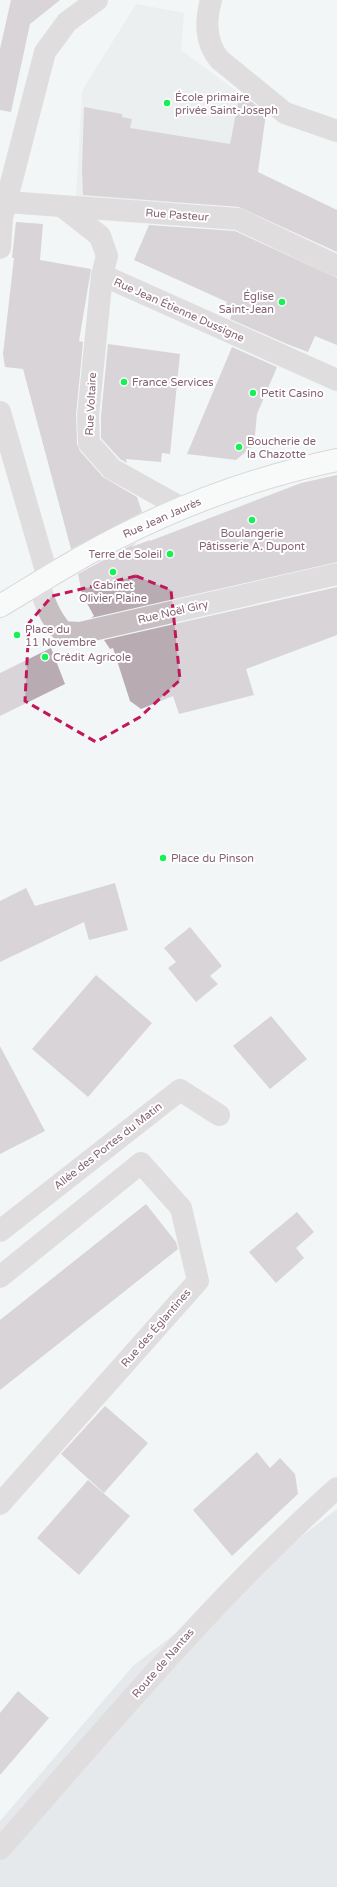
<svg xmlns="http://www.w3.org/2000/svg" width="337" height="1887" font-family="'Varela Round',sans-serif">
<rect width="100%" height="100%" fill="#f2f6f6"/>
<polygon fill="#e5e6e7" points="136,4 184,13 181,50 266,113 261,150 249,212 235,206 76,198 82,91"/>
<polygon fill="#d5d9e0" points="337,1509 337,1887 0,1887 0,1821 133,1666"/>
<g fill="#b9abb2">
<polygon points="11,0 60,0 30,24 11,112 0,110 0,49"/>
<polygon points="240,93 266,113 258,172 337,210 337,252 239,207 83,195 82,169 84,107 122,114 122,117 132,119 130,128 230,144"/>
<polygon points="16,222 43,224 40,260 91,269 79,341 83,342 76,415 77,444 80,451 103,477 137,497 142,512 71,549 23,369 5,367 3,354 14,258 12,258"/>
<polygon points="149,225 235,231 337,278 337,345 315,336 308,352 287,344 230,319 234,310 225,306 227,302 134,260"/>
<polygon points="108,344 180,354 170,454 162,453 161,462 126,459 127,463 120,459 101,438 101,416"/>
<polygon points="232,347 277,367 257,414 254,445 236,460 187,454"/>
<polygon points="337,475 337,562 91,618 94,616 82,594 78,574 137,542 131,547 150,540 150,541 301,483"/>
<polygon points="337,587 337,635 246,669 254,695 179,714 173,696 141,709 130,701 113,648 110,649 104,640"/>
<polygon points="51,648 65,684 0,716 0,673"/>
<polygon points="115,883 128,930 89,940 84,922 0,962 0,901 26,888 35,906"/>
<polygon points="190,927 222,966 210,976 218,984 196,1002 168,968 176,962 164,948"/>
<polygon points="96,975 152,1023 88,1097 32,1049"/>
<polygon points="271,1016 307,1059 270,1089 233,1046"/>
<polygon points="0,1046 45,1131 0,1154"/>
<polygon points="146,1204 176,1242 178,1249 0,1390 0,1320"/>
<polygon points="297,1212 314,1232 296,1248 304,1258 276,1283 249,1252"/>
<polygon points="105,1406 148,1443 104,1493 61,1454"/>
<polygon points="257,1452 270,1468 280,1458 295,1474 298,1494 232,1556 193,1510"/>
<polygon points="88,1480 130,1516 79,1575 37,1538"/>
<polygon points="18,1691 49,1718 0,1775 0,1713"/>
</g>
<g fill="none" stroke-linecap="round" stroke-linejoin="round">
<defs>
<path id="major" d="M 0,606 C 38,583 76,559 115,539 C 185,503 261,476 337,460"/>
</defs>
<use href="#major" stroke="#bbb1b6" stroke-width="24"/>
<g stroke="#c7bec2" stroke-width="22">
<path d="M 211,0 C 205,22 205,43 220,60 L 285,113 L 337,131"/>
<polyline points="7,202 238,219 337,266"/>
<polyline points="63,207 100,236 107,256 102,275 337,380"/>
<polyline points="0,248 2,218 45,52 67,22 97,0"/>
<polyline points="102,275 88,416 89,443 112,469 182,508"/>
<polyline points="0,412 48,578"/>
<path d="M 39,583 C 44,602 50,618 63,632 L 80,633 L 337,574"/>
<polyline points="0,1231 180,1090 219,1115"/>
<polyline points="0,1277 141,1163 181,1208 198,1281 0,1504"/>
<path d="M 0,1849 C 109,1725 214,1598 337,1488"/>
</g>
<use href="#major" stroke="#fff" stroke-width="22"/>
</g>
<path d="M0 0H337V1887H0ZM 136,576 L 171,590 L 180,680 L 140,717 L 96,742 L 25,701 L 29,623 L 52,596 Z" fill="#f2f6f6" fill-opacity=".55" fill-rule="evenodd"/>
<path fill="none" stroke="#c2185b" stroke-width="3" stroke-dasharray="8 5" stroke-linejoin="round" d="M 136,576 L 171,590 L 180,680 L 140,717 L 96,742 L 25,701 L 29,623 L 52,596 Z"/>
<g fill="#16f156" stroke="#fff" stroke-width="1.5">
<circle cx="167" cy="103" r="4"/>
<circle cx="282" cy="302" r="4"/>
<circle cx="124" cy="382" r="4"/>
<circle cx="253" cy="393" r="4"/>
<circle cx="239" cy="447" r="4"/>
<circle cx="252" cy="520" r="4"/>
<circle cx="170" cy="554" r="4"/>
<circle cx="113" cy="572" r="4"/>
<circle cx="17" cy="635" r="4"/>
<circle cx="45" cy="657" r="4"/>
<circle cx="163" cy="858" r="4"/>
</g>
<g text-anchor="middle" dominant-baseline="central" stroke-width="4" stroke-linejoin="round" paint-order="stroke">
<g font-size="11" fill="#856274" stroke="#fff" text-anchor="start">
<text x="175" y="97">École primaire<tspan x="175" dy="13">privée Saint-Joseph</tspan></text>
<text x="274" y="296" text-anchor="end">Église<tspan x="274" dy="13">Saint-Jean</tspan></text>
<text x="132" y="382">France Services</text>
<text x="261" y="393">Petit Casino</text>
<text x="247" y="441">Boucherie de<tspan x="247" dy="13">la Chazotte</tspan></text>
<text x="252" y="533" text-anchor="middle">Boulangerie<tspan x="252" dy="13">Pâtisserie A. Dupont</tspan></text>
<text x="162" y="554" text-anchor="end">Terre de Soleil</text>
<text x="113" y="585" text-anchor="middle">Cabinet<tspan x="113" dy="13">Olivier Plaine</tspan></text>
<text x="25" y="629">Place du<tspan x="25" dy="13">11 Novembre</tspan></text>
<text x="53" y="657">Crédit Agricole</text>
<text x="171" y="858">Place du Pinson</text>
</g>
<g font-size="11" fill="#856274" stroke="#fff">
<text transform="translate(177 215) rotate(4)">Rue Pasteur</text>
<text transform="translate(179 310) rotate(24)">Rue Jean Étienne Dussigne</text>
<text transform="translate(91 404) rotate(-87)">Rue Voltaire</text>
<text transform="translate(162 518) rotate(-24)">Rue Jean Jaurès</text>
<text transform="translate(173 612) rotate(-13)">Rue Noël Giry</text>
<text transform="translate(108 1146) rotate(-38)">Allée des Portes du Matin</text>
<text transform="translate(156 1328) rotate(-49)">Rue des Églantines</text>
<text transform="translate(163 1663) rotate(-49)">Route de Nantas</text>
</g>
</g>
</svg>
